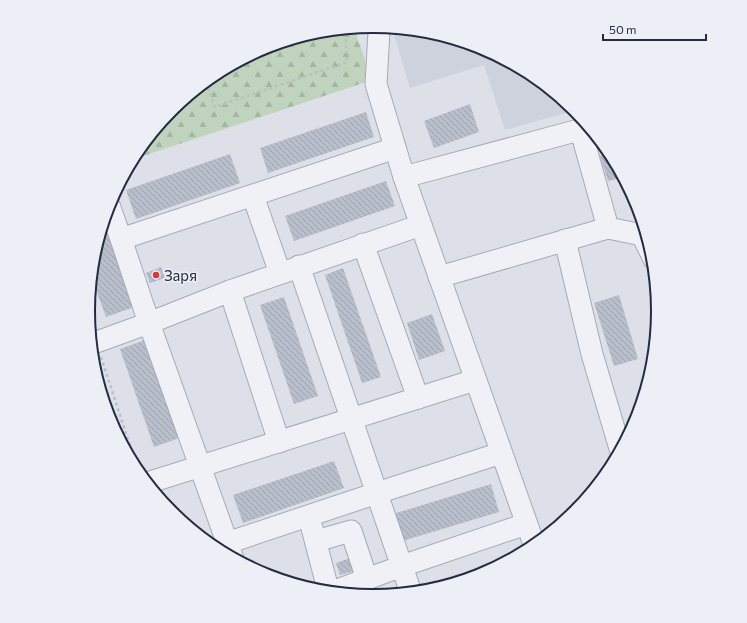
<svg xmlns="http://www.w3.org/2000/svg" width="747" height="623" font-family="Commissioner,sans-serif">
<defs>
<pattern id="forest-firs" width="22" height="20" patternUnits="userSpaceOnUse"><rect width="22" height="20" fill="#c0d3bd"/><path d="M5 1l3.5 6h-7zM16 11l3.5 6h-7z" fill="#a5b5a4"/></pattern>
<pattern id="building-back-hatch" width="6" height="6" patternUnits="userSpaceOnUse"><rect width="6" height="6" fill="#b9becb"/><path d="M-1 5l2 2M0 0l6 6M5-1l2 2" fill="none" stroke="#9fa3af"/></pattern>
</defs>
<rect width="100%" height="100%" fill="#dde0e8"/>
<polygon fill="#ced2dd" points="392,28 429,32 483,48 532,74 576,110 505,130 484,65 410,88"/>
<polygon fill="url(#forest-firs)" points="354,28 372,80 140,157 138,151 172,109 215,74 264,48 318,31"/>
<g fill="url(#building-back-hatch)">
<polygon points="470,104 479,132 434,148 424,121"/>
<polygon points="366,112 374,137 268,173 260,148"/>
<polygon points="610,152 624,177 608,181 600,156"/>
<polygon points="230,154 240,183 136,219 126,190"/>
<polygon points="386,181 395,206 294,241 285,216"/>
<polygon points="104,220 134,307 106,317 91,276 94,256"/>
<polygon points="161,267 165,278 150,283 146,273"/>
<polygon points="343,268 381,377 362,383 325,275"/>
<polygon points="619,295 638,359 614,366 594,303"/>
<polygon points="284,297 318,396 294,404 260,305"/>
<polygon points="432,314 445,351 419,360 407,323"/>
<polygon points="145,340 179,438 154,447 120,349"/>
<polygon points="334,461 344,488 243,523 233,495"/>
<polygon points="491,484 499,512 399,542 390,515"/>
<polygon points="350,558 354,571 340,575 336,563"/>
</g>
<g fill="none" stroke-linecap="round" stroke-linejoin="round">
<defs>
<g id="minor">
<polyline points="378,26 379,31 376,84 404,177 535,547"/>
<polyline points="581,131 608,228 642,235 654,259"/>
<polyline points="404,177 590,127"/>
<polyline points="253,196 280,273"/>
<polyline points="109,205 121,239"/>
<polyline points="565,240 592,354 621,452"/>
<polyline points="363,244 418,398"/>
<polyline points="299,266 411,593"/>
<polyline points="439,277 608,228"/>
<polyline points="230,291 279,442"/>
<polyline points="91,344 149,323 230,291 421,225"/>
<polyline points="147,483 475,380"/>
<polyline points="312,528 329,593"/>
<polyline points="316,541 351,531 367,579"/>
<polyline points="227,543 377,493 501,453"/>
<polyline points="233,559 149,323 121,239 395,148"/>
<polyline points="329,593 402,566 526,524"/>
</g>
</defs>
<use href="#minor" stroke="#a6aab6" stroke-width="23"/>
<g stroke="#bbbec7" stroke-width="2.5" stroke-dasharray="3 3" stroke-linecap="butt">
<polyline points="532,74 536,83 557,95"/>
<polyline points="206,82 215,107 347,62 345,29"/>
<polyline points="101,357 138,470"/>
</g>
<use href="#minor" stroke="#f0f1f6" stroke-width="21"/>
</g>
<circle fill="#db3439" stroke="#eceff6" stroke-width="1.5" cx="156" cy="275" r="4"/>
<g text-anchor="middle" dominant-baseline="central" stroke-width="3" stroke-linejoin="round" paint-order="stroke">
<g font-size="15" fill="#252b40" stroke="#eceff6" text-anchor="start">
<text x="164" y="275">Заря</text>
</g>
</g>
<path d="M0 0H747V623H0ZM95 311a278 278 0 1 1 556 0a278 278 0 1 1-556 0Z" fill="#eceff6" fill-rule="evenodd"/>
<path fill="none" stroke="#252b40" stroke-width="2" d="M95 311a278 278 0 1 1 556 0a278 278 0 1 1-556 0Z"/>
<path d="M603 34v6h103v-6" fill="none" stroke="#252b40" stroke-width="2"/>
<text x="609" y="34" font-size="12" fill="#252b40" stroke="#eceff6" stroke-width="3" paint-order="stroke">50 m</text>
</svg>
